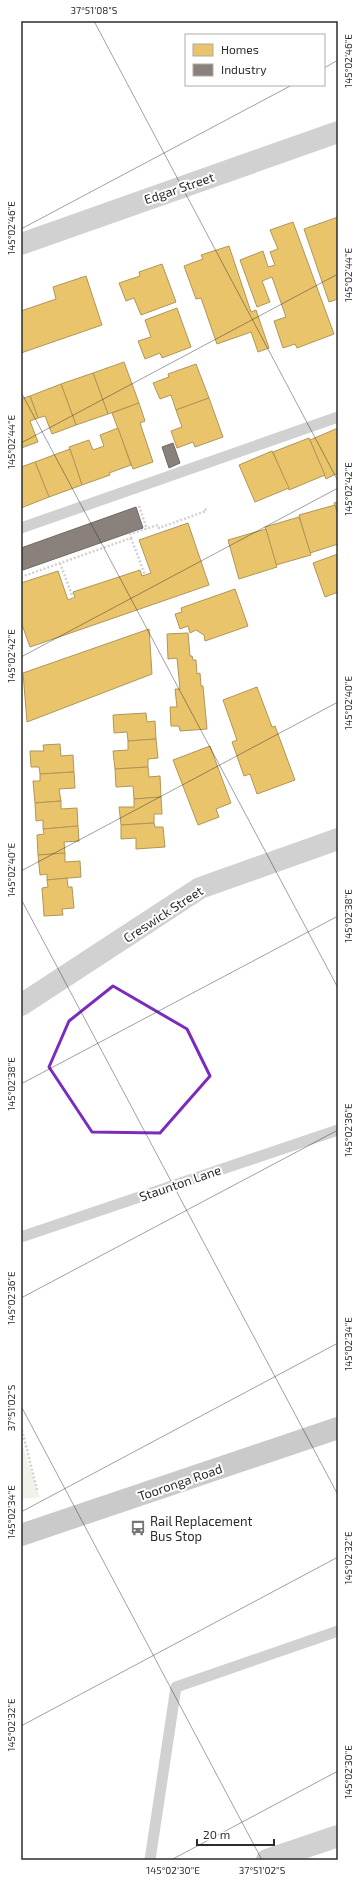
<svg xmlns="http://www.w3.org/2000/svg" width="359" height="1881" font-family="'Exo 2',sans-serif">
<rect width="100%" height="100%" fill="#fff"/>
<polygon fill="#f1f3ea" points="21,1441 40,1497 21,1499"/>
<g fill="#e9c46a" stroke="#b09657">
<polygon points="338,217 338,299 329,302 304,229"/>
<polygon points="293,222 334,334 297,348 295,344 283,348 274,321 286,317 272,277 262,281 270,302 257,307 240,260 263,251 268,267 275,265 270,252 278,249 270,230"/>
<polygon points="229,246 251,312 256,310 269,348 258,352 251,332 217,344 201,298 196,299 184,266 203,259 201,255"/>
<polygon points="162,264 176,302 141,315 134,298 126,301 119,283 140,276 139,272"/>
<polygon points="86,276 102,325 21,353 21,311 56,299 53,287"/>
<polygon points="177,308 191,347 162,358 160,353 145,359 138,341 151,337 145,320"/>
<polygon points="124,362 139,403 108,414 93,373"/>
<polygon points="196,364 209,398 176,410 171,395 160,399 153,383 169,377 168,374"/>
<polygon points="93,373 108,414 76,425 61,384"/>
<polygon points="61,384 76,425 52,434 45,416 38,418 30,396"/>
<polygon points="30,396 38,418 30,421 38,442 21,448 21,399"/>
<polygon points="209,398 223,437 195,447 193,442 177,448 171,431 182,427 176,410"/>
<polygon points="139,403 145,421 140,423 153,462 133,469 112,413"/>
<polygon points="118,428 131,465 109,473 110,475 82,485 69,447 89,440 93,450 104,446 100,435"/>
<polygon points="338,428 338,473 326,479 310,440"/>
<polygon points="309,438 325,475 289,490 273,452"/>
<polygon points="70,449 82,485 49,497 35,462"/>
<polygon points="272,451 289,488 255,502 239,465"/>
<polygon points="35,462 49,497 21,508 21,467"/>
<polygon points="338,502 338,516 334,503"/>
<polygon points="335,505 338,516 338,544 310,553 299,515"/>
<polygon points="299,517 311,555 276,565 265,527"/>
<polygon points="188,523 209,585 30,647 21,622 21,583 58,571 68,600 75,597 73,592 140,570 142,576 151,573 139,540"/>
<polygon points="266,529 277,567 239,579 228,540"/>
<polygon points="338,554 338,592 325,597 313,563"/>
<polygon points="235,589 248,626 205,641 204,635 196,630 190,633 188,626 180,629 175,614 182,612 181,608"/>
<polygon points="149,629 152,674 27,722 23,673"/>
<polygon points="188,633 190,656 192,656 193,660 196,660 197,674 200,673 201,686 203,686 207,729 180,731 179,726 171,726 170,707 177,707 175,689 180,689 177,658 168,659 167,634"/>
<polygon points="257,687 272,727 275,726 295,780 257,794 250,774 244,776 232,742 237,740 223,700"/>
<polygon points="146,713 147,722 155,721 156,739 128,741 127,732 114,733 113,715"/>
<polygon points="156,739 158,758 148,759 148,767 115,769 113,751 128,750 128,741"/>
<polygon points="60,744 61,756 73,755 74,772 40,774 39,767 31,767 30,751 44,751 43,745"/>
<polygon points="210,746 231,803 216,809 219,817 198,825 173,760"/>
<polygon points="148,767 149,777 160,776 161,797 134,799 133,786 116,787 115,769"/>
<polygon points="74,772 75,788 59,789 61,801 35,803 33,781 40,781 40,774"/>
<polygon points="161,797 162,814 154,814 154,823 121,825 119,807 134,807 134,799"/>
<polygon points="61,801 61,809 77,808 78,826 43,829 43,820 36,821 35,803"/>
<polygon points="154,823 155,827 163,827 165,847 136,849 136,838 121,839 121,825"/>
<polygon points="78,826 79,841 64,842 65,853 38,855 37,835 44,834 43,829"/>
<polygon points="65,853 65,862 80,861 81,877 47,880 47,874 40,875 38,855"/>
<polygon points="67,878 68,887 72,887 74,908 62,909 63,915 44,916 42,888 48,887 47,880"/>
</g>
<g fill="#8a817c" stroke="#6e6864">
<polygon points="173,443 180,463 169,468 162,447"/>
<polygon points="136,507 143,528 23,570 21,564 21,548"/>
</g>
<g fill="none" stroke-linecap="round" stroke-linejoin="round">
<g stroke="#d1d1d1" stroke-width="2.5" stroke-dasharray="2 2" stroke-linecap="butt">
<polyline points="139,506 147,529"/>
<polyline points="131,538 145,575"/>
<polyline points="60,563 73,598"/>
<polyline points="21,577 131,538 130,534 158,525 159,528 206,511 205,507"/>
<polyline points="21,1426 37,1490"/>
</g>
<g stroke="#d1d1d1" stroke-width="11">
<polyline points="21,528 338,417"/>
<polyline points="21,1237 338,1130"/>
<polyline points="150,1860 176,1687 338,1631"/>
</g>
<g stroke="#d1d1d1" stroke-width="22">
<polyline points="21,244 338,132"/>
<polyline points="21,1005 200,888 338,839"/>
<polyline points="267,1860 338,1836"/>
</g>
<polyline stroke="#cacaca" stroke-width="22" points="21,1535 338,1428"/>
</g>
<path fill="none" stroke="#7b2cbf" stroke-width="3" stroke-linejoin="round" d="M 113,986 L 187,1029 L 210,1076 L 160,1133 L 92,1132 L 49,1067 L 69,1021 Z"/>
<path fill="none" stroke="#2c2c2c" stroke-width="1" stroke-opacity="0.45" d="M 94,21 L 338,481M 324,68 L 338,60M 21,229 L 292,85M 21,392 L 338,988M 21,443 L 338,274M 21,657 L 338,488M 21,871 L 338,702M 21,899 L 338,1495M 21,1084 L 338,916M 21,1298 L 338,1130M 21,1406 L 262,1860M 21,1512 L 338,1343M 21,1726 L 338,1557M 171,1860 L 338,1771"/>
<defs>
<symbol id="bus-bare" viewBox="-9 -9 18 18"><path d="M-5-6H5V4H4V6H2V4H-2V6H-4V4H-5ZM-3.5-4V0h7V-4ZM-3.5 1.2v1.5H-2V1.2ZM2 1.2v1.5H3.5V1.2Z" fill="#767676" stroke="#fff" stroke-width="2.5" paint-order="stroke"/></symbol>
</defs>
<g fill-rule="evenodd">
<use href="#bus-bare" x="127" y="1517" width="22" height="22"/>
</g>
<g text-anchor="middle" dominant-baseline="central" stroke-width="4" stroke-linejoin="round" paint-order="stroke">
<g font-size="13" fill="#2c2c2c" stroke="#fff">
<text transform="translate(179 188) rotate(-19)">Edgar Street</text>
<text transform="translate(163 914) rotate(-33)">Creswick Street</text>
<text transform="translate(180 1183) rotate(-19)">Staunton Lane</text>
<text transform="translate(180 1482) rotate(-19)">Tooronga Road</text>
</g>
<g font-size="13" fill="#2c2c2c" stroke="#fff" text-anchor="start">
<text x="150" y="1521">Rail Replacement<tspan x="150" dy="15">Bus Stop</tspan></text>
</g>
</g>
<rect width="359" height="1881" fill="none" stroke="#ffffff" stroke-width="44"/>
<rect x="185" y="34" width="140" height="52" fill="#ffffff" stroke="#ababab"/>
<rect x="193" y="44" width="20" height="12" fill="#e9c46a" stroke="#ababab"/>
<text x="221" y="54" font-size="12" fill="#2c2c2c">Homes</text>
<rect x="193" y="64" width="20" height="12" fill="#8a817c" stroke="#ababab"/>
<text x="221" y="74" font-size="12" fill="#2c2c2c">Industry</text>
<path d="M197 1839v6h77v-6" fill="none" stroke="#2c2c2c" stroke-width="2"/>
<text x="203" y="1839" font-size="12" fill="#2c2c2c" stroke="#ffffff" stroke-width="3" paint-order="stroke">20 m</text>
<rect x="22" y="22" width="315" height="1837" fill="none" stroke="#2c2c2c" stroke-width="1.5"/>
<g font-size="10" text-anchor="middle" fill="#2c2c2c">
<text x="94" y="14">37°51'08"S</text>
<text transform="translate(348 61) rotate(-90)" y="4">145°02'46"E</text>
<text transform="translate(11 228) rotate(-90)" y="4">145°02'46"E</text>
<text transform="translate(348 275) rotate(-90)" y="4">145°02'44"E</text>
<text transform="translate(11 442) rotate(-90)" y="4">145°02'44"E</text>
<text transform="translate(348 489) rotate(-90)" y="4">145°02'42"E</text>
<text transform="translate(11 656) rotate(-90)" y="4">145°02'42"E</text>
<text transform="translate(348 703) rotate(-90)" y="4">145°02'40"E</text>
<text transform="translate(11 870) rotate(-90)" y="4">145°02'40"E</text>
<text transform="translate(348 916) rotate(-90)" y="4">145°02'38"E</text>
<text transform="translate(11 1084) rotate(-90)" y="4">145°02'38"E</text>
<text transform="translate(348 1130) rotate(-90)" y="4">145°02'36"E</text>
<text transform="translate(11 1298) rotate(-90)" y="4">145°02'36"E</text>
<text transform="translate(348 1344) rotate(-90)" y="4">145°02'34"E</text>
<text transform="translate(11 1408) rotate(-90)" y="4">37°51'02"S</text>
<text transform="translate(11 1512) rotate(-90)" y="4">145°02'34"E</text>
<text transform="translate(348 1558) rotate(-90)" y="4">145°02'32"E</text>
<text transform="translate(11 1725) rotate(-90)" y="4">145°02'32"E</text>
<text transform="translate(348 1772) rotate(-90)" y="4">145°02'30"E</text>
<text x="173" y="1874">145°02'30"E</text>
<text x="262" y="1874">37°51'02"S</text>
</g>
</svg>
